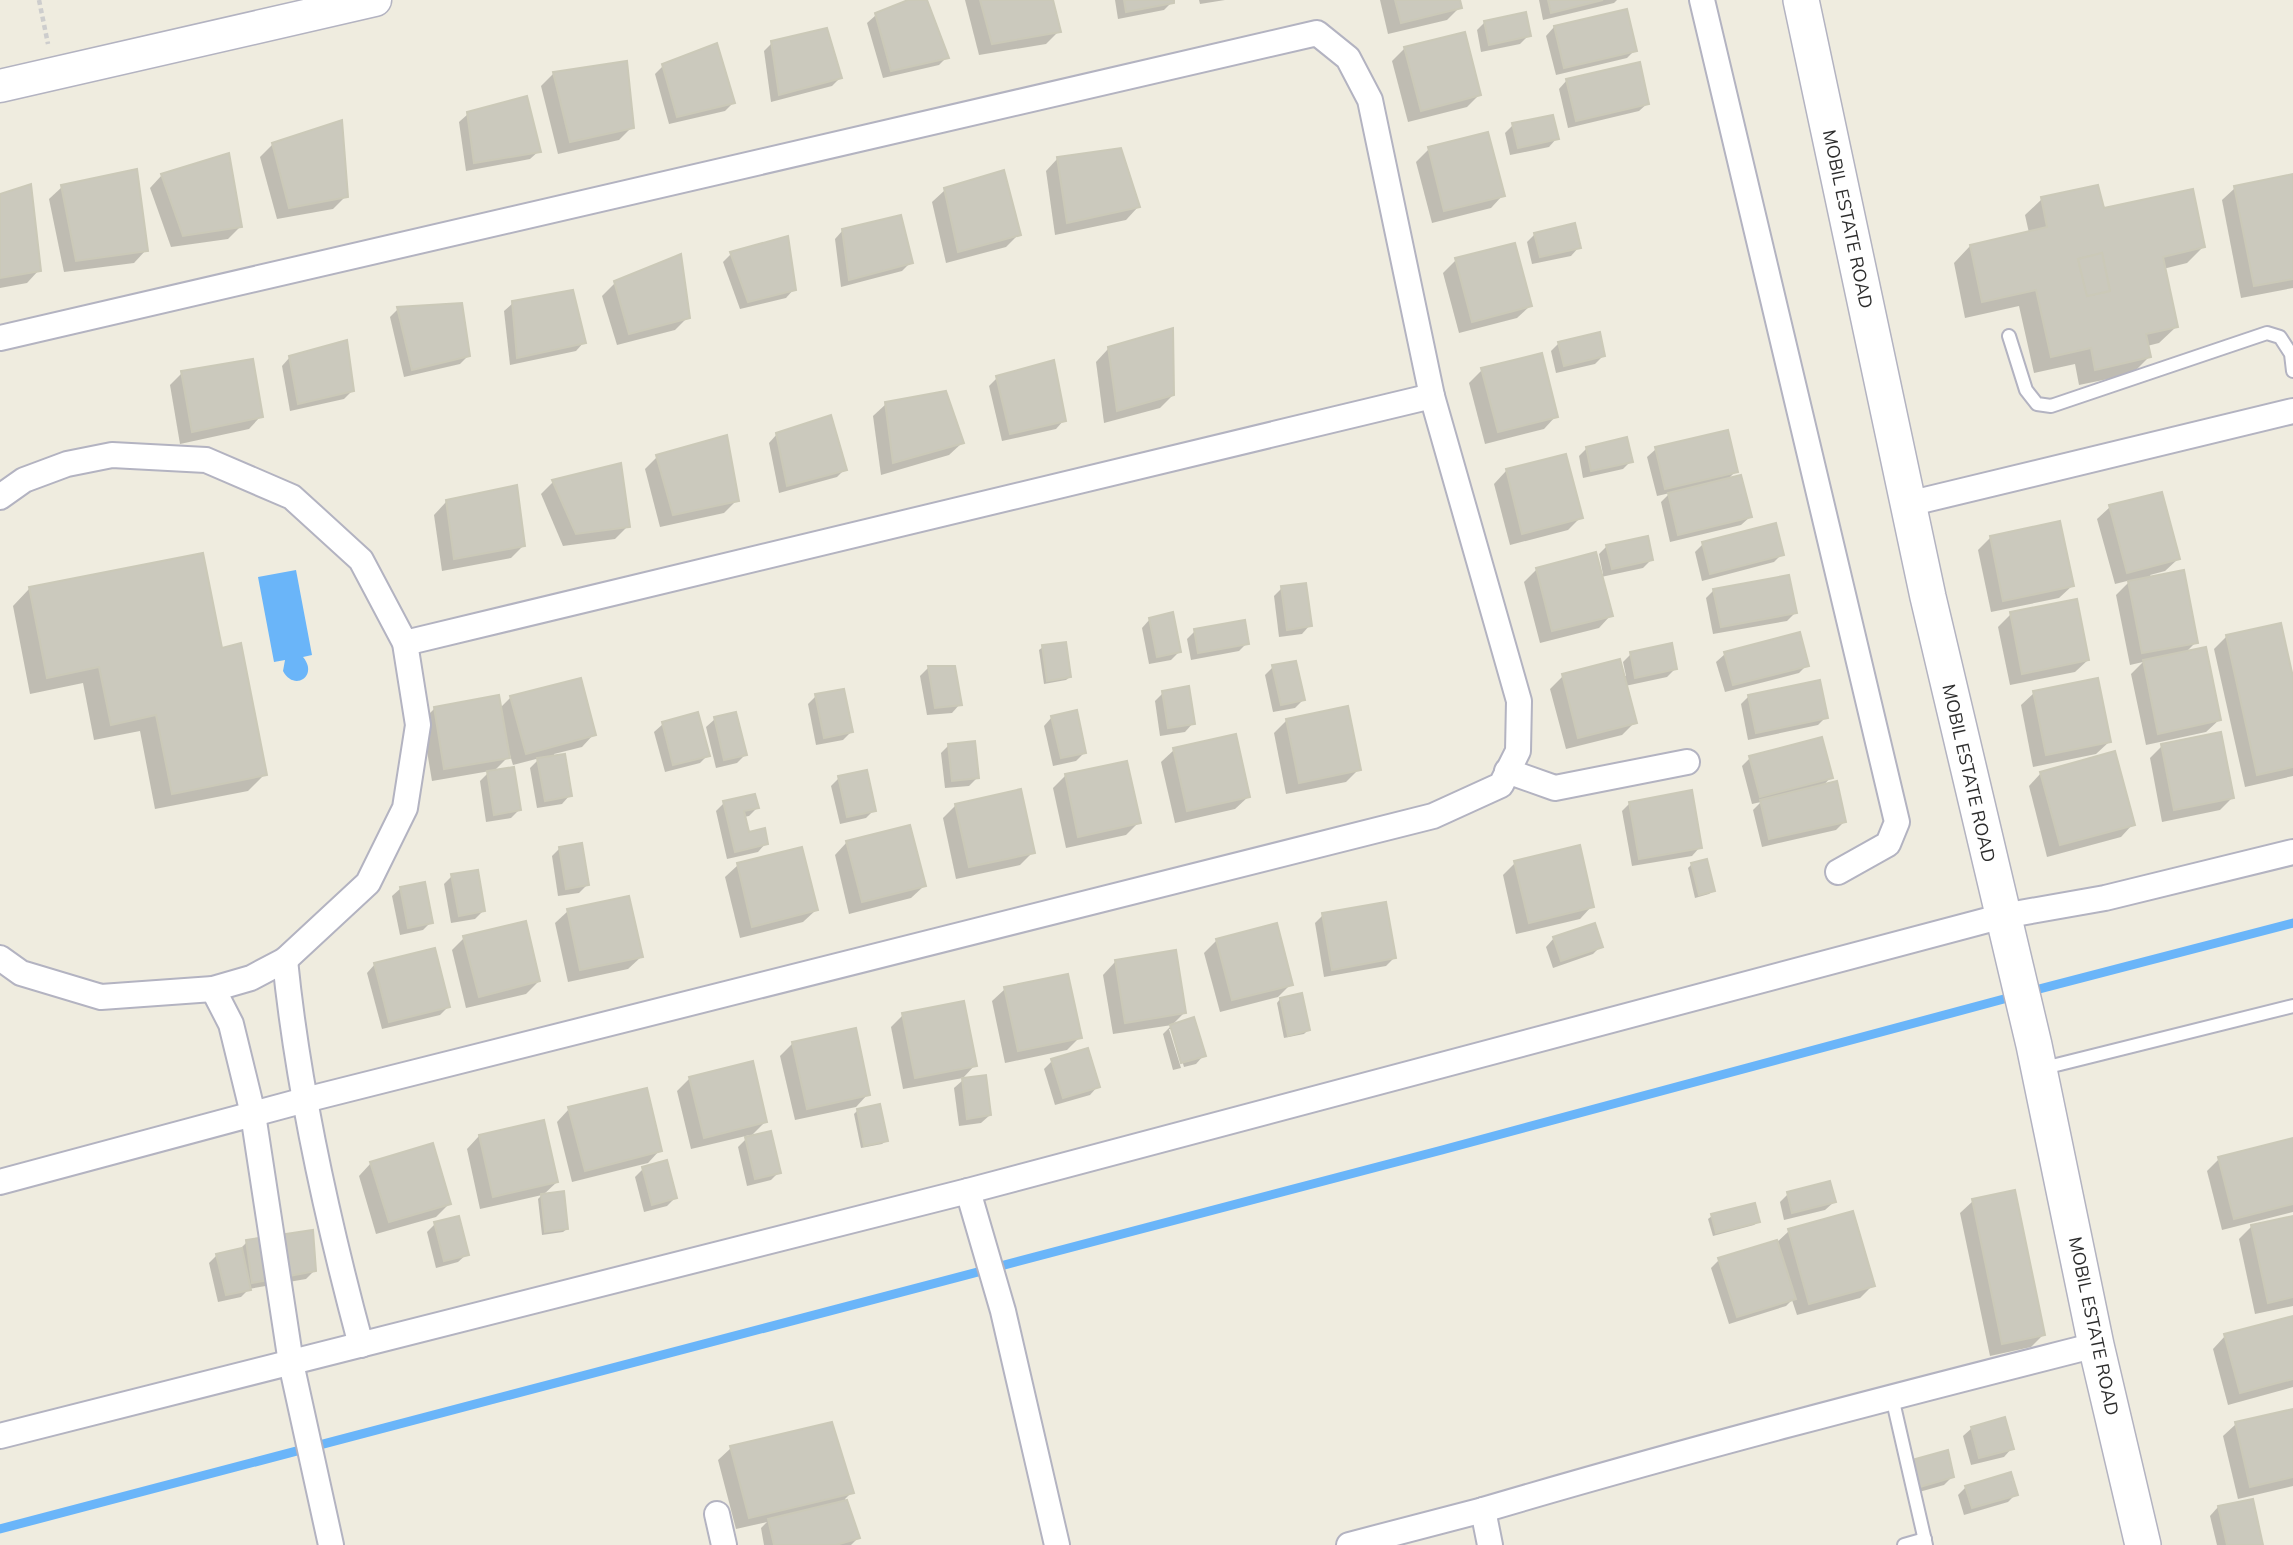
<svg xmlns="http://www.w3.org/2000/svg" width="2293" height="1545" font-family="Mulish,sans-serif">
<rect width="100%" height="100%" fill="#efecdf"/>
<path fill="#6ab5f9" d="M 296,570 L 312,655 L 303,657 C 319,676 294,692 283,671 L 285,660 L 274,662 L 258,577 Z"/>
<g fill="#0003">
<polygon points="912,0 925,0 947,57 939,65 883,78 867,23 876,15"/>
<polygon points="965,0 1051,0 1059,31 1046,44 979,55"/>
<polygon points="1115,0 1172,0 1172,2 1164,10 1118,19"/>
<polygon points="1199,0 1225,0 1200,4"/>
<polygon points="1380,0 1458,0 1460,7 1447,20 1388,34"/>
<polygon points="1539,0 1617,0 1614,3 1543,20"/>
<polygon points="1485,22 1529,35 1520,44 1481,52 1477,30"/>
<polygon points="1554,27 1635,50 1627,58 1556,75 1546,36"/>
<polygon points="772,43 840,78 832,86 771,102 764,51"/>
<polygon points="1405,48 1479,95 1467,107 1408,122 1392,61"/>
<polygon points="663,66 733,103 725,111 669,124 655,74"/>
<polygon points="554,73 632,127 619,140 558,154 541,86"/>
<polygon points="1567,80 1648,103 1639,111 1568,128 1559,89"/>
<polygon points="468,114 539,151 530,159 466,171 459,122"/>
<polygon points="1513,125 1557,138 1549,147 1510,155 1505,133"/>
<polygon points="273,144 346,196 333,209 277,219 260,157"/>
<polygon points="1429,149 1503,195 1491,208 1432,223 1416,162"/>
<polygon points="1058,158 1138,207 1126,220 1055,235 1046,171"/>
<polygon points="162,175 240,227 228,239 171,247 150,188"/>
<polygon points="2293,176 2293,288 2241,298 2222,200 2235,188"/>
<polygon points="62,187 146,250 134,263 64,272 49,199"/>
<polygon points="945,190 1019,234 1006,247 946,263 932,202"/>
<polygon points="0,196 39,270 27,283 0,288"/>
<polygon points="2042,199 2102,210 2203,247 2187,263 2163,269 2176,327 2159,343 2147,346 2149,357 2132,374 2079,385 2075,364 2034,373 2019,306 1965,318 1954,263 1970,246 2029,233 2025,215"/>
<polygon points="843,230 911,262 902,271 841,287 835,239"/>
<polygon points="1535,234 1579,247 1571,256 1532,264 1527,242"/>
<polygon points="731,254 794,289 786,298 740,309 723,262"/>
<polygon points="1456,260 1530,306 1517,318 1459,333 1443,273"/>
<polygon points="615,283 688,317 675,330 617,345 602,296"/>
<polygon points="513,303 584,342 576,351 510,365 504,311"/>
<polygon points="398,309 468,356 460,364 404,377 390,317"/>
<polygon points="1559,343 1603,356 1595,364 1556,373 1551,351"/>
<polygon points="1108,349 1173,395 1160,408 1104,423 1096,362"/>
<polygon points="290,357 352,391 344,399 290,411 282,366"/>
<polygon points="1482,370 1556,416 1544,429 1485,444 1469,383"/>
<polygon points="182,373 261,416 249,429 180,444 170,385"/>
<polygon points="997,378 1064,420 1056,429 1002,441 989,386"/>
<polygon points="886,404 962,443 949,455 881,475 873,416"/>
<polygon points="777,434 845,469 837,477 779,493 769,443"/>
<polygon points="1587,448 1631,461 1623,469 1583,478 1579,456"/>
<polygon points="1656,449 1736,471 1727,480 1750,517 1741,525 1670,542 1661,502 1670,493 1657,496 1647,457"/>
<polygon points="1565,456 1581,517 1568,530 1510,545 1494,484 1506,471"/>
<polygon points="657,457 737,500 724,513 660,527 645,469"/>
<polygon points="553,482 628,526 615,539 563,546 541,494"/>
<polygon points="446,502 523,546 511,558 442,571 434,515"/>
<polygon points="2110,507 2178,559 2165,571 2150,575 2196,642 2185,653 2219,720 2206,732 2146,745 2131,674 2143,662 2130,665 2116,595 2131,580 2115,584 2097,519"/>
<polygon points="1991,537 2072,586 2059,598 1991,612 1978,550"/>
<polygon points="1703,544 1782,554 1774,562 1702,581 1695,552"/>
<polygon points="1607,546 1651,560 1643,568 1601,577 1611,615 1599,628 1540,643 1524,582 1537,569 1603,574 1599,554"/>
<polygon points="1282,588 1310,625 1302,634 1279,637 1274,596"/>
<polygon points="29,589 220,650 265,774 248,791 155,809 140,731 94,740 83,683 30,694 13,606"/>
<polygon points="1714,590 1795,613 1787,621 1713,634 1706,598"/>
<polygon points="2011,614 2088,660 2075,672 2010,685 1998,627"/>
<polygon points="1150,619 1179,652 1171,660 1149,664 1142,628"/>
<polygon points="1195,631 1247,643 1239,651 1191,660 1187,639"/>
<polygon points="2226,637 2293,685 2293,776 2245,787 2214,649"/>
<polygon points="1043,647 1070,677 1066,680 1044,684 1039,650"/>
<polygon points="1631,654 1675,669 1667,677 1625,686 1635,722 1622,735 1566,749 1550,689 1563,676 1626,676 1623,662"/>
<polygon points="1725,654 1807,665 1799,673 1725,692 1716,662"/>
<polygon points="1273,667 1303,700 1295,708 1273,712 1265,675"/>
<polygon points="928,668 960,704 952,713 927,715 920,676"/>
<polygon points="1163,693 1193,723 1185,732 1160,736 1155,701"/>
<polygon points="2034,693 2109,742 2096,754 2033,767 2021,705"/>
<polygon points="816,696 851,732 843,740 816,745 808,704"/>
<polygon points="1749,696 1826,717 1818,725 1748,740 1741,704"/>
<polygon points="511,697 594,734 582,747 554,754 570,795 562,804 537,808 530,768 540,758 513,765 510,755 493,772 519,810 511,818 486,822 480,781 490,771 432,781 422,721 434,709 499,709"/>
<polygon points="1052,717 1085,752 1076,761 1053,766 1044,726"/>
<polygon points="715,719 745,755 737,763 716,768 706,727"/>
<polygon points="1287,720 1359,769 1346,782 1286,794 1274,733"/>
<polygon points="663,724 708,755 700,763 665,772 654,732"/>
<polygon points="949,745 977,778 969,786 945,788 941,753"/>
<polygon points="2162,746 2232,798 2220,810 2162,822 2150,758"/>
<polygon points="1174,750 1248,797 1235,809 1175,823 1161,762"/>
<polygon points="1750,758 1831,777 1822,787 1844,822 1836,830 1762,847 1753,810 1761,802 1752,804 1742,766"/>
<polygon points="2041,773 2133,824 2121,837 2047,857 2029,786"/>
<polygon points="1065,776 1139,822 1126,835 1066,848 1053,788"/>
<polygon points="839,778 874,810 866,818 840,824 831,786"/>
<polygon points="724,803 757,808 749,816 744,817 748,834 766,843 758,852 727,859 716,811"/>
<polygon points="1630,803 1700,847 1692,856 1632,866 1622,811"/>
<polygon points="956,805 1033,852 1020,865 956,879 943,818"/>
<polygon points="847,842 924,886 911,898 849,914 835,855"/>
<polygon points="560,848 587,885 579,893 558,896 552,856"/>
<polygon points="1515,863 1592,906 1580,919 1516,934 1503,875"/>
<polygon points="1692,864 1713,891 1709,894 1695,898 1688,868"/>
<polygon points="738,865 816,910 803,922 740,938 725,877"/>
<polygon points="452,876 483,911 475,919 451,923 444,884"/>
<polygon points="401,888 431,922 423,930 400,935 392,896"/>
<polygon points="568,911 641,957 628,969 568,982 555,923"/>
<polygon points="1323,915 1394,958 1386,966 1324,977 1315,923"/>
<polygon points="464,938 539,981 526,994 466,1008 452,950"/>
<polygon points="1554,938 1601,946 1593,954 1553,968 1546,947"/>
<polygon points="1217,940 1291,984 1278,997 1220,1012 1204,953"/>
<polygon points="1115,962 1185,1012 1172,1025 1113,1034 1103,975"/>
<polygon points="375,964 448,1007 440,1015 382,1029 367,973"/>
<polygon points="1005,989 1080,1037 1067,1050 1005,1063 992,1001"/>
<polygon points="1280,999 1308,1030 1304,1034 1284,1038 1277,1003"/>
<polygon points="903,1015 975,1065 963,1078 903,1089 891,1027"/>
<polygon points="1171,1026 1204,1055 1196,1064 1184,1067 1173,1029 1169,1029 1181,1068 1173,1070 1163,1034"/>
<polygon points="793,1043 868,1094 856,1107 795,1120 780,1056"/>
<polygon points="1052,1061 1098,1086 1090,1095 1055,1105 1044,1069"/>
<polygon points="690,1078 765,1122 749,1138 779,1172 771,1180 747,1186 738,1147 750,1135 691,1149 677,1091"/>
<polygon points="963,1080 990,1115 981,1123 959,1126 954,1088"/>
<polygon points="569,1109 660,1150 648,1163 572,1182 557,1122"/>
<polygon points="858,1110 886,1141 882,1144 861,1148 854,1114"/>
<polygon points="479,1136 557,1182 543,1195 567,1229 563,1232 542,1235 538,1199 542,1195 480,1209 467,1149"/>
<polygon points="2293,1140 2293,1212 2222,1230 2207,1171 2219,1159"/>
<polygon points="371,1163 449,1204 436,1217 376,1234 359,1176"/>
<polygon points="643,1169 675,1198 667,1206 644,1212 635,1177"/>
<polygon points="1788,1194 1834,1202 1825,1210 1784,1220 1780,1202"/>
<polygon points="1973,1201 2043,1335 2031,1347 1990,1356 1960,1213"/>
<polygon points="1712,1216 1758,1222 1754,1225 1713,1236 1708,1219"/>
<polygon points="2293,1218 2293,1306 2255,1314 2239,1239 2252,1226"/>
<polygon points="435,1224 467,1254 458,1262 436,1268 427,1232"/>
<polygon points="1789,1231 1873,1285 1860,1298 1797,1315 1792,1300 1786,1306 1729,1324 1711,1268 1719,1260 1776,1243"/>
<polygon points="247,1242 314,1271 306,1279 249,1289 241,1297 218,1302 209,1263 217,1255 238,1251"/>
<polygon points="2293,1318 2293,1387 2228,1405 2213,1349 2225,1336"/>
<polygon points="2293,1411 2293,1486 2238,1499 2223,1436 2236,1424"/>
<polygon points="1972,1428 2012,1448 2004,1457 1971,1465 1963,1436"/>
<polygon points="731,1448 852,1492 845,1499 858,1538 851,1545 764,1545 761,1528 767,1522 736,1529 718,1460"/>
<polygon points="1913,1461 1952,1477 1944,1485 1912,1494"/>
<polygon points="1966,1487 2016,1494 2008,1502 1964,1515 1958,1495"/>
<polygon points="2218,1507 2262,1545 2217,1545 2210,1516"/>
</g>
<g fill="none" stroke-linecap="round" stroke-linejoin="round">
<g stroke="#6ab5f9" stroke-width="9">
<polyline points="2028,992 2293,923"/>
<polyline points="0,1529 1442,1150 2015,996"/>
</g>
</g>
<g fill="#cbc9bd" stroke="#cbc9b8" stroke-width="2" fill-rule="evenodd">
<polygon points="908,0 927,0 949,58 891,71 875,13"/>
<polygon points="980,0 1053,0 1061,32 992,44"/>
<polygon points="1124,0 1174,0 1174,3 1126,12"/>
<polygon points="1395,0 1460,0 1462,8 1401,23"/>
<polygon points="1548,0 1603,0 1551,13"/>
<polygon points="1627,9 1637,51 1564,68 1554,26"/>
<polygon points="1526,12 1531,36 1489,45 1484,21"/>
<polygon points="827,28 842,78 779,95 771,41"/>
<polygon points="1465,32 1481,95 1421,111 1404,47"/>
<polygon points="717,43 735,103 677,117 662,64"/>
<polygon points="627,61 634,128 570,142 553,72"/>
<polygon points="1640,62 1649,104 1576,121 1566,79"/>
<polygon points="527,96 541,152 474,163 467,112"/>
<polygon points="1553,115 1559,139 1518,148 1512,123"/>
<polygon points="342,120 348,197 289,208 272,143"/>
<polygon points="1488,132 1505,196 1444,211 1428,147"/>
<polygon points="1121,148 1140,207 1067,223 1057,157"/>
<polygon points="229,153 242,227 183,236 161,174"/>
<polygon points="137,169 148,251 76,261 61,185"/>
<polygon points="1004,170 1021,235 958,252 944,188"/>
<polygon points="2293,174 2293,279 2254,286 2234,186"/>
<polygon points="31,184 41,271 0,278 0,194"/>
<path d="M 2098,185 L 2104,208 L 2193,189 L 2205,247 L 2163,257 L 2178,327 L 2146,334 L 2151,357 L 2095,370 L 2091,348 L 2051,357 L 2036,290 L 1982,302 L 1970,245 L 2047,227 L 2041,197 ZM 2102,253 L 2110,291 L 2087,296 L 2078,259 Z"/>
<polygon points="901,215 913,263 849,280 842,229"/>
<polygon points="1575,223 1581,248 1540,257 1534,233"/>
<polygon points="788,236 796,290 748,302 730,252"/>
<polygon points="1515,243 1532,306 1472,322 1455,258"/>
<polygon points="2102,253 2110,291 2087,296 2078,259"/>
<polygon points="681,254 690,318 629,334 614,281"/>
<polygon points="573,290 586,343 517,358 512,301"/>
<polygon points="462,303 470,356 412,370 397,307"/>
<polygon points="1173,328 1174,395 1117,411 1108,347"/>
<polygon points="1600,332 1605,356 1564,366 1558,342"/>
<polygon points="347,340 354,391 298,404 289,356"/>
<polygon points="1542,353 1558,417 1498,432 1481,368"/>
<polygon points="253,359 263,417 192,432 181,371"/>
<polygon points="1054,360 1066,421 1010,434 996,376"/>
<polygon points="946,391 964,443 893,463 885,402"/>
<polygon points="831,415 847,470 787,486 776,433"/>
<polygon points="1728,430 1738,472 1665,489 1655,447"/>
<polygon points="727,435 739,501 673,515 656,455"/>
<polygon points="1627,437 1633,462 1591,471 1586,447"/>
<polygon points="1566,454 1583,518 1522,534 1506,469"/>
<polygon points="621,463 630,527 576,534 552,480"/>
<polygon points="1741,475 1752,517 1678,535 1668,493"/>
<polygon points="517,485 525,546 454,559 446,500"/>
<polygon points="2162,492 2180,559 2127,573 2109,505"/>
<polygon points="2060,521 2074,586 2003,601 1990,536"/>
<polygon points="1776,523 1784,555 1710,574 1702,542"/>
<polygon points="1648,536 1653,560 1612,569 1606,545"/>
<polygon points="1596,552 1613,616 1552,631 1536,568"/>
<polygon points="203,553 222,648 241,643 267,775 172,794 156,715 111,725 99,667 47,678 29,587"/>
<polygon points="2184,570 2198,643 2142,653 2128,581"/>
<polygon points="1789,575 1797,613 1721,627 1713,589"/>
<polygon points="1306,583 1312,626 1287,630 1281,586"/>
<polygon points="2077,599 2089,660 2022,674 2010,612"/>
<polygon points="1173,612 1181,652 1157,657 1149,618"/>
<polygon points="1245,620 1249,644 1198,653 1194,629"/>
<polygon points="2281,623 2293,677 2293,767 2257,775 2226,635"/>
<polygon points="1800,632 1809,666 1733,685 1724,652"/>
<polygon points="1066,642 1071,677 1047,681 1042,645"/>
<polygon points="1672,643 1677,669 1635,678 1630,652"/>
<polygon points="2206,647 2221,720 2158,734 2143,660"/>
<polygon points="1620,659 1637,723 1578,738 1562,674"/>
<polygon points="1296,661 1305,700 1281,705 1272,665"/>
<polygon points="928,666 955,666 962,705 935,708"/>
<polygon points="581,678 596,735 526,754 510,696"/>
<polygon points="2098,678 2111,742 2046,755 2033,691"/>
<polygon points="1820,680 1828,718 1756,733 1748,695"/>
<polygon points="1189,686 1195,724 1168,728 1162,691"/>
<polygon points="844,689 853,732 824,738 815,694"/>
<polygon points="499,695 510,758 444,769 434,707"/>
<polygon points="1348,706 1361,770 1299,783 1286,719"/>
<polygon points="1077,710 1086,753 1061,758 1051,716"/>
<polygon points="698,712 710,756 673,765 662,722"/>
<polygon points="736,712 747,755 724,760 714,717"/>
<polygon points="2221,732 2234,798 2174,810 2161,744"/>
<polygon points="1236,734 1250,797 1187,811 1173,748"/>
<polygon points="1822,737 1833,778 1760,797 1749,756"/>
<polygon points="975,741 979,778 952,781 948,744"/>
<polygon points="2115,751 2135,825 2060,845 2040,772"/>
<polygon points="565,754 572,796 545,801 537,758"/>
<polygon points="1127,761 1141,823 1078,837 1065,774"/>
<polygon points="514,767 521,810 494,815 487,771"/>
<polygon points="867,770 876,811 847,817 838,776"/>
<polygon points="1837,781 1846,822 1769,839 1760,800"/>
<polygon points="1021,789 1035,853 969,867 955,804"/>
<polygon points="1692,790 1702,848 1639,859 1629,802"/>
<polygon points="755,794 759,808 744,811 749,832 765,828 768,844 735,852 723,801"/>
<polygon points="910,825 926,886 862,902 846,841"/>
<polygon points="582,843 589,885 566,889 559,847"/>
<polygon points="1580,845 1594,907 1529,923 1514,861"/>
<polygon points="802,847 818,910 752,927 737,863"/>
<polygon points="1707,859 1715,891 1699,895 1691,863"/>
<polygon points="478,870 485,911 459,916 451,874"/>
<polygon points="425,882 433,923 408,928 400,887"/>
<polygon points="629,896 643,957 580,970 567,909"/>
<polygon points="1386,902 1396,958 1332,970 1322,913"/>
<polygon points="526,921 540,981 479,997 463,936"/>
<polygon points="1277,923 1293,985 1232,1000 1216,939"/>
<polygon points="1595,923 1603,947 1561,961 1553,937"/>
<polygon points="435,948 450,1007 389,1022 374,963"/>
<polygon points="1176,950 1186,1013 1125,1023 1115,960"/>
<polygon points="1068,974 1082,1038 1018,1051 1004,987"/>
<polygon points="1302,993 1310,1030 1288,1036 1280,998"/>
<polygon points="964,1001 977,1066 915,1078 902,1013"/>
<polygon points="1194,1017 1206,1056 1181,1063 1170,1025"/>
<polygon points="856,1028 870,1095 807,1109 792,1042"/>
<polygon points="1088,1048 1100,1087 1063,1098 1051,1059"/>
<polygon points="753,1061 767,1122 704,1138 689,1077"/>
<polygon points="986,1075 991,1115 967,1119 962,1078"/>
<polygon points="647,1088 662,1151 585,1171 568,1107"/>
<polygon points="880,1104 888,1141 864,1146 857,1109"/>
<polygon points="544,1120 558,1182 493,1197 479,1135"/>
<polygon points="771,1131 781,1173 755,1179 745,1137"/>
<polygon points="2293,1138 2293,1204 2234,1219 2218,1157"/>
<polygon points="433,1143 451,1204 389,1222 370,1162"/>
<polygon points="667,1160 677,1198 652,1205 642,1167"/>
<polygon points="1830,1181 1836,1202 1792,1213 1787,1192"/>
<polygon points="2015,1190 2045,1335 2002,1344 1972,1199"/>
<polygon points="564,1191 568,1229 545,1232 541,1194"/>
<polygon points="1755,1203 1760,1222 1716,1233 1711,1214"/>
<polygon points="1853,1211 1875,1286 1809,1304 1788,1229"/>
<polygon points="459,1216 469,1255 444,1261 434,1222"/>
<polygon points="2293,1216 2293,1297 2268,1303 2251,1225"/>
<polygon points="313,1230 316,1271 252,1283 246,1240"/>
<polygon points="1777,1240 1796,1299 1737,1317 1718,1258"/>
<polygon points="242,1248 251,1290 226,1295 216,1254"/>
<polygon points="2293,1316 2293,1379 2240,1393 2224,1334"/>
<polygon points="2293,1409 2293,1477 2250,1487 2235,1422"/>
<polygon points="2005,1417 2014,1449 1979,1458 1971,1427"/>
<polygon points="832,1422 854,1493 749,1518 730,1446"/>
<polygon points="1948,1450 1954,1477 1920,1487 1912,1460"/>
<polygon points="2011,1472 2018,1495 1972,1508 1965,1486"/>
<polygon points="2253,1499 2263,1545 2227,1545 2218,1506"/>
<polygon points="847,1500 860,1538 836,1545 774,1545 768,1519"/>
</g>
<g fill="none" stroke-linecap="round" stroke-linejoin="round">
<defs>
<g id="service">
<polyline points="2009,336 2026,390 2037,404 2051,406 2267,333 2280,337 2291,354 2293,371"/>
<polyline points="2040,1069 2293,1006"/>
<polyline points="1892,1397 1926,1545"/>
<polyline points="1904,1545 1925,1539"/>
</g>
<g id="minor">
<polyline points="1702,0 1897,822 1888,844 1838,872"/>
<polyline points="0,338 1317,33 1348,58 1370,100 1432,396 1519,701 1518,751 1501,785 1433,816 305,1100 0,1182"/>
<polyline points="0,497 24,480 67,464 112,455 206,460 292,497 361,560 405,643 418,725 405,808 368,883 285,960 251,978 213,989 101,997 21,973 0,958"/>
<polyline points="1908,504 2293,411"/>
<polyline points="405,643 1432,396"/>
<polyline points="1507,771 1555,788 1687,762"/>
<path d="M 285,960 C 298,1090 327,1219 361,1345"/>
<polyline points="213,989 231,1024 253,1114 291,1363 331,1545"/>
<polyline points="968,1191 1003,1311 1057,1545"/>
<polyline points="0,1436 968,1191 2003,916 2105,898 2293,852"/>
<polyline points="717,1514 724,1545"/>
<polyline points="1349,1545 1483,1510"/>
<path d="M 1490,1545 L 1483,1510 C 1686,1450 1891,1397 2096,1345"/>
</g>
<polyline id="tertiary" points="0,86 375,0"/>
<polyline id="secondary" points="1801,0 1928,597 2034,1045 2096,1345 2143,1545"/>
</defs>
<use href="#service" stroke="#b3b3c1" stroke-width="16"/>
<use href="#minor" stroke="#b3b3c1" stroke-width="28"/>
<use href="#tertiary" stroke="#b3b3c1" stroke-width="35"/>
<use href="#secondary" stroke="#b3b3c1" stroke-width="38"/>
<polyline stroke="#cdcdcd" stroke-width="4.5" stroke-dasharray="5 3.5" stroke-linecap="butt" points="39,0 48,44"/>
<use href="#service" stroke="#fff" stroke-width="12"/>
<use href="#minor" stroke="#fff" stroke-width="24"/>
<use href="#tertiary" stroke="#fff" stroke-width="32"/>
<use href="#secondary" stroke="#fff" stroke-width="35"/>
</g>
<g text-anchor="middle" dominant-baseline="central" stroke-width="6" stroke-linejoin="round" paint-order="stroke">
<g font-size="18" fill="#2d2d2d" stroke="#fff">
<text transform="translate(1848 219) rotate(78)">MOBIL ESTATE ROAD</text>
<text transform="translate(1969 773) rotate(77)">MOBIL ESTATE ROAD</text>
<text transform="translate(2094 1326) rotate(78)">MOBIL ESTATE ROAD</text>
</g>
</g>
</svg>
